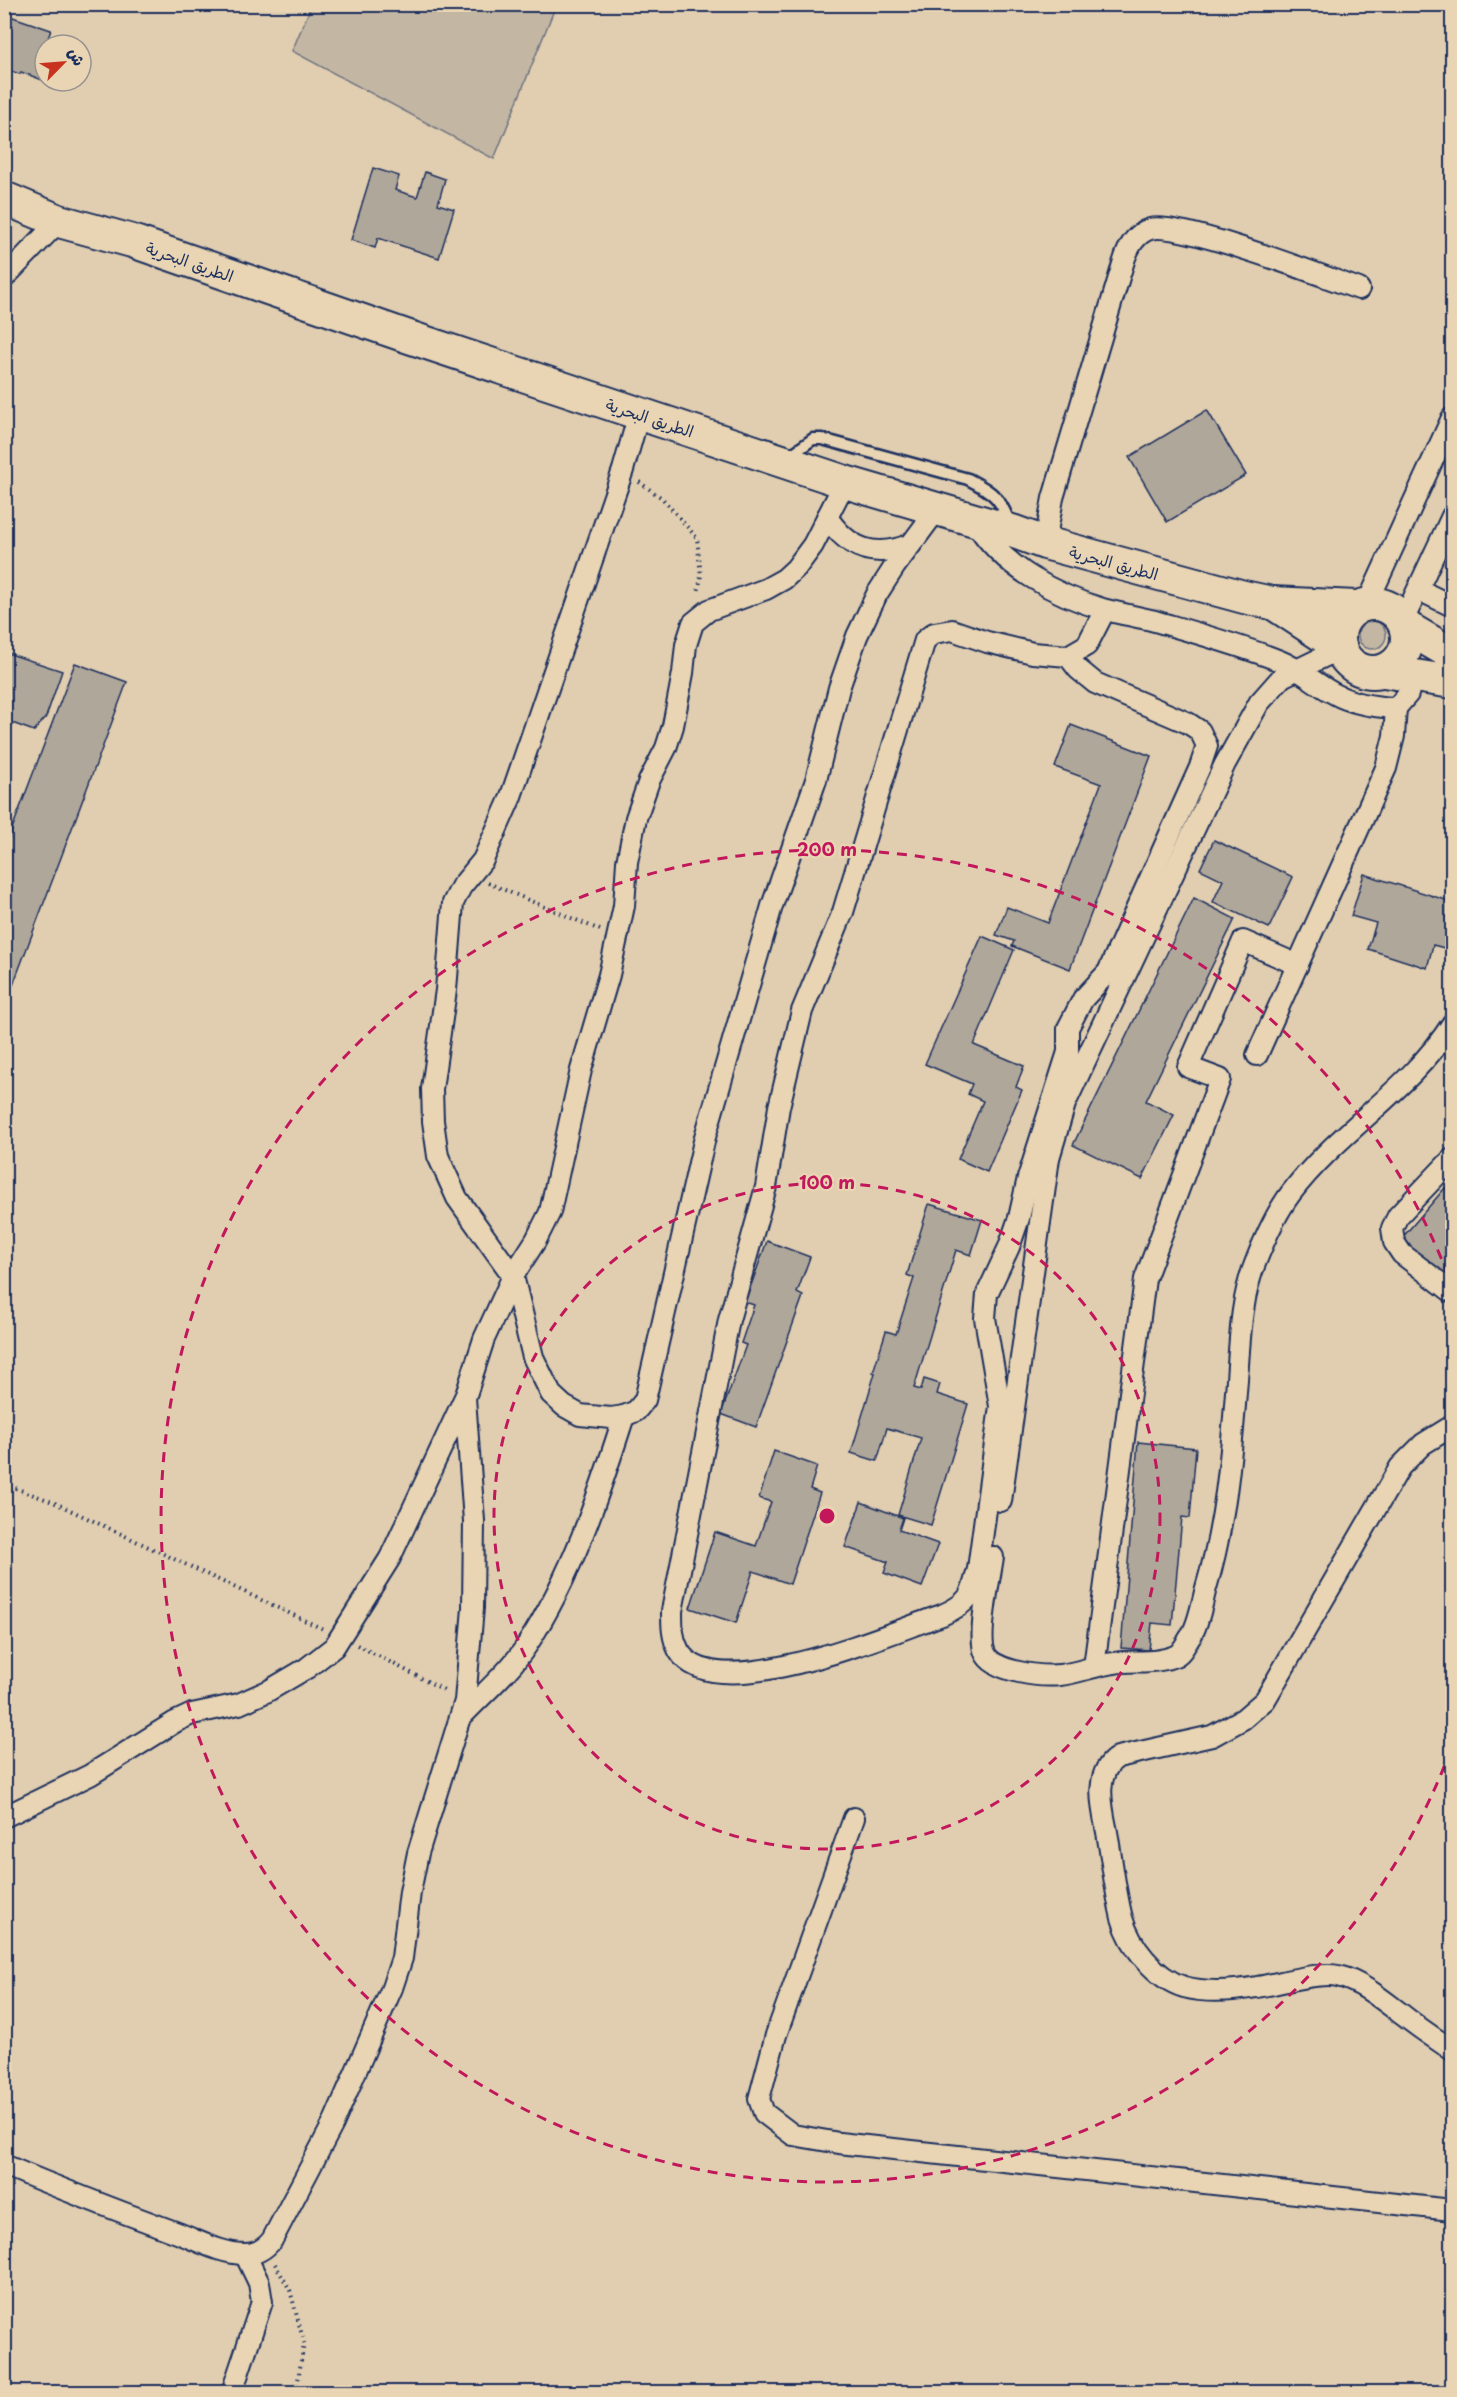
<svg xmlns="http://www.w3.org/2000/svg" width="1457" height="2397" font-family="'Playpen Sans','Playpen Sans Arabic',sans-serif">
<rect width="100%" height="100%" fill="#e1ceb0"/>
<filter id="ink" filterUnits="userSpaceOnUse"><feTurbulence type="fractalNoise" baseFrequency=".0167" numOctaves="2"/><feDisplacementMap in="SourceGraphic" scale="12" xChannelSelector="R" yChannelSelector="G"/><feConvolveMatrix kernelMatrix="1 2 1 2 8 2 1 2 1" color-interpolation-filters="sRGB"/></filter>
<g filter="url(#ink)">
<g fill="#c3b7a4" stroke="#6f7381" stroke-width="1.5">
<polygon points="312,4 556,4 556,5 494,159 292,51"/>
<circle cx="1372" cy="635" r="14"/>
</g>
<g fill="#b0a79b" stroke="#1b2f5e" stroke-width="1.5">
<polygon points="4,14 51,30 47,41 57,45 45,45 45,81 21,72 20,74 7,70 4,78"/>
<polygon points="373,168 399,176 395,190 417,197 425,172 445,179 438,204 454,209 439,258 378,238 375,248 351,240"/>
<polygon points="1207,410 1246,475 1167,522 1129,457"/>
<polygon points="4,652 62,671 46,717 34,731 4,720"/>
<polygon points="75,663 127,682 4,1009 4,850"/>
<polygon points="1071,725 1151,756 1070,969 1012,946 1014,941 996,935 1007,907 1048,923 1101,784 1055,767"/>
<polygon points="1214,840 1293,877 1269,928 1213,902 1223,880 1200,869"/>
<polygon points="1364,874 1452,902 1452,933 1448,949 1433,945 1427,968 1368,949 1376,923 1351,916"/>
<polygon points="1194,898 1235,919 1146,1101 1174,1115 1142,1179 1073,1145"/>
<polygon points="982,936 1014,950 974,1045 1024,1066 1016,1087 1022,1090 987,1172 958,1159 983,1101 968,1094 972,1084 925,1064"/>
<polygon points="1445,1188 1452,1192 1452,1283 1401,1239"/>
<polygon points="929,1204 982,1220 971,1255 956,1250 914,1388 921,1390 924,1379 940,1384 937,1394 968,1404 931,1525 898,1515 921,1438 887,1428 877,1461 851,1453 875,1373 873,1372 886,1331 896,1334 914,1278 907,1275"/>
<polygon points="767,1241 810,1257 797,1293 803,1296 756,1427 721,1414 746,1345 741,1343 754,1305 745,1302"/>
<polygon points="1138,1442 1196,1448 1190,1518 1182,1517 1172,1625 1152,1623 1149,1650 1121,1648"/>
<polygon points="774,1451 817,1466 810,1489 820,1493 790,1584 753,1571 736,1623 690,1608 715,1532 756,1546 771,1502 759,1498"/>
<polygon points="861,1502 903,1518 899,1530 938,1544 922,1587 884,1573 888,1562 845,1547"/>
</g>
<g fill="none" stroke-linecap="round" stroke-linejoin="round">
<defs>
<path id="service" d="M 788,457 L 813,439 L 822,439 L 968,479 C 993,492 1001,498 1010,525"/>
<g id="minor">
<polyline points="4,278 59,221"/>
<polyline points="639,414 623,470 510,799 483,860 461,887 453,903 446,990 432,1089 433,1121 438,1156 457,1198 513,1276 533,1357 551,1394 564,1406 580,1415 611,1418 624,1416 636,1411 645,1400 705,1137 772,906 816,780 839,688 857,636 877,594 895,566 938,508"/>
<path d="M 827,517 C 849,550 875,559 911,544"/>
<path d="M 974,520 C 1002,567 1054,595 1106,610 C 1122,614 1139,617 1155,621 C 1196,633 1240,645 1280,661 C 1300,669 1316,684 1335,694 C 1353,704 1376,707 1396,708 L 1408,694 L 1413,675"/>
<path d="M 1045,543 L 1053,498 L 1123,264 C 1127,250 1134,234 1150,229 C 1180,221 1322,276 1359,289"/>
<polyline points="1419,590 1452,606"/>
<polyline points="1367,604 1452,418"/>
<polyline points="1403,621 1452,516"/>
<path d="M 1068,656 L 1078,669 L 1095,683 L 1188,723 L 1200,731 L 1207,746 L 1200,767 L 1108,972 L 1083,999 L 1068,1028 L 1068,1052 L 1028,1178 L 1019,1218 L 1009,1247 L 987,1294 L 985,1318 L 1000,1406 L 978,1569 C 971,1597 969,1603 942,1615 C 894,1631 713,1710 679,1651 C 672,1638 672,1626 672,1611 L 729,1320 L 766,1187 L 779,1107 L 802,1011 L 843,912 L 925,640 L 934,633 L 952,630 L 987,642 L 1033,653 L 1068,656 L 1087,645 L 1105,610"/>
<polyline points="1257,1055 1386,768 1394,736 1396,708"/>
<polyline points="1452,1159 1398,1216 1392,1228 1394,1242 1402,1254 1452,1292"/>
<path d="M 1452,1426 L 1423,1444 L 1400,1467 L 1265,1700 L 1243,1719 L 1212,1736 L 1118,1757 C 1093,1772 1102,1808 1107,1832 C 1112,1861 1115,1890 1122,1918 C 1130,1946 1155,1978 1184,1987 C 1206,1993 1234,1991 1257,1987 C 1277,1984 1320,1971 1338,1976 C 1362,1982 1384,2001 1404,2016 C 1419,2028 1436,2039 1452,2050"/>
<polyline points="1001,1501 1049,1158 1065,1104 1225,764 1259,703 1282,677 1340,649"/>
<path d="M 993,1557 C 990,1579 977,1635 985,1653 C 993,1672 1041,1677 1060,1675 C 1078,1673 1096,1665 1114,1663 C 1135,1660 1156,1664 1175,1656 C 1182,1653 1186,1643 1191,1636 C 1199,1623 1202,1603 1206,1588 C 1225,1524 1231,1458 1236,1392 C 1240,1348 1239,1302 1256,1261 C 1265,1238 1276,1213 1291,1193 C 1338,1131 1410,1090 1452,1024"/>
<polyline points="1094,1667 1145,1279 1220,1079 1188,1067 1243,941 1298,965"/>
<path d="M 462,1716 C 484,1693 510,1671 527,1645 C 572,1576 599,1494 624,1416"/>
<polyline points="4,1817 90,1775 175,1722 192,1714 239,1704 268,1691 307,1668 334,1647 390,1558 464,1399"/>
<polyline points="854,1818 776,2035 759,2099 764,2113 793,2135 839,2143 1452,2210"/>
<path d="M 4,2165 C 61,2189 118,2211 175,2232 C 197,2240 221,2254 245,2254 C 257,2254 265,2249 272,2240 L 333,2124 L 392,1988 L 402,1958 L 410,1892 L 418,1853 L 465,1701 L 473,1608 L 474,1521 L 465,1398 L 484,1339 L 513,1276 L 536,1240 L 550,1212 L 581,1070 L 609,975 L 624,906 L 627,862 L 636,818 L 649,781 L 666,748 L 673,726 L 683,673 L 686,645 L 693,623 L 709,610 L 766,589 L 784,579 L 796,568 L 813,545 L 845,482"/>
<polyline points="232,2392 262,2302 259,2283 245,2254"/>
</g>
<g id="primary">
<polyline points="4,198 59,221 132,241 412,338 845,482 1012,531 1045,543 1244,597 1272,603 1356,607"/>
<polyline points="1273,603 1340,647"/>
<circle cx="1373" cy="638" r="34"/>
<polyline points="1406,627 1452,654"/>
<polyline points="1384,671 1452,682"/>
</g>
</defs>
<use href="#service" stroke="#1b2f5e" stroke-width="15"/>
<use href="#minor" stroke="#1b2f5e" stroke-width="24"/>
<use href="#primary" stroke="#1b2f5e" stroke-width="36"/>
<g stroke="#1b2f5e" stroke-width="4" stroke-dasharray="1.5 4.5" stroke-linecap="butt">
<polyline points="639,482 662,498 697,538 701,576 698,593"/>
<polyline points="488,883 600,930"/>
<polyline points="4,1484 53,1502 323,1629"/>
<polyline points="357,1645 446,1691"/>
<polyline points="275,2264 290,2290 304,2343 296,2392"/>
</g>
<use href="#service" stroke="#e9d5b3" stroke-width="10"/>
<use href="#minor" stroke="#e9d5b3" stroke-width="20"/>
<use href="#primary" stroke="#e9d5b3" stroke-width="32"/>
</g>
</g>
<g fill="none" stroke="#c2185b" stroke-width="3" stroke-dasharray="10 8">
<circle cx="827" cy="1516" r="333"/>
<path d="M1451 1749A666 666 0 1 1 1451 1283"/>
</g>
<g text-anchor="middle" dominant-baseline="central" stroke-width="4.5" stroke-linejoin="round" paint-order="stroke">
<g font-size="16" fill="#1b2f5e" stroke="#e9d5b3">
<text transform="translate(190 261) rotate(19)">الطريق البحرية</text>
<text transform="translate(650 417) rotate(18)">الطريق البحرية</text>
<text transform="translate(1114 562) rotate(15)">الطريق البحرية</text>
</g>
</g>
<circle cx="827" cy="1516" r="9" fill="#c2185b" stroke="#e9d5b3" stroke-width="3"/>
<g font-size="18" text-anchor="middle" font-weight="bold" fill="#c2185b" stroke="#e9d5b3" stroke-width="4.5" stroke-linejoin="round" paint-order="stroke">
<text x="827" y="856">200 m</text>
<text x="827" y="1189">100 m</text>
</g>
<rect width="1457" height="2397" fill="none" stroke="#e9d5b3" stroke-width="24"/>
<rect x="12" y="12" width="1433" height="2373" fill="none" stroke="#1b2f5e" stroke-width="2" filter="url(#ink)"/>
<g transform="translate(63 63) rotate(65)"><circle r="28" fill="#e9d5b3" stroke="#979391" stroke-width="1.5"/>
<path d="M0-4.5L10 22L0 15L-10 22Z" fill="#c8321e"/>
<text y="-9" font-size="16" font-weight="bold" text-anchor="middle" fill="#1b2f5e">ش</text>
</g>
</svg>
